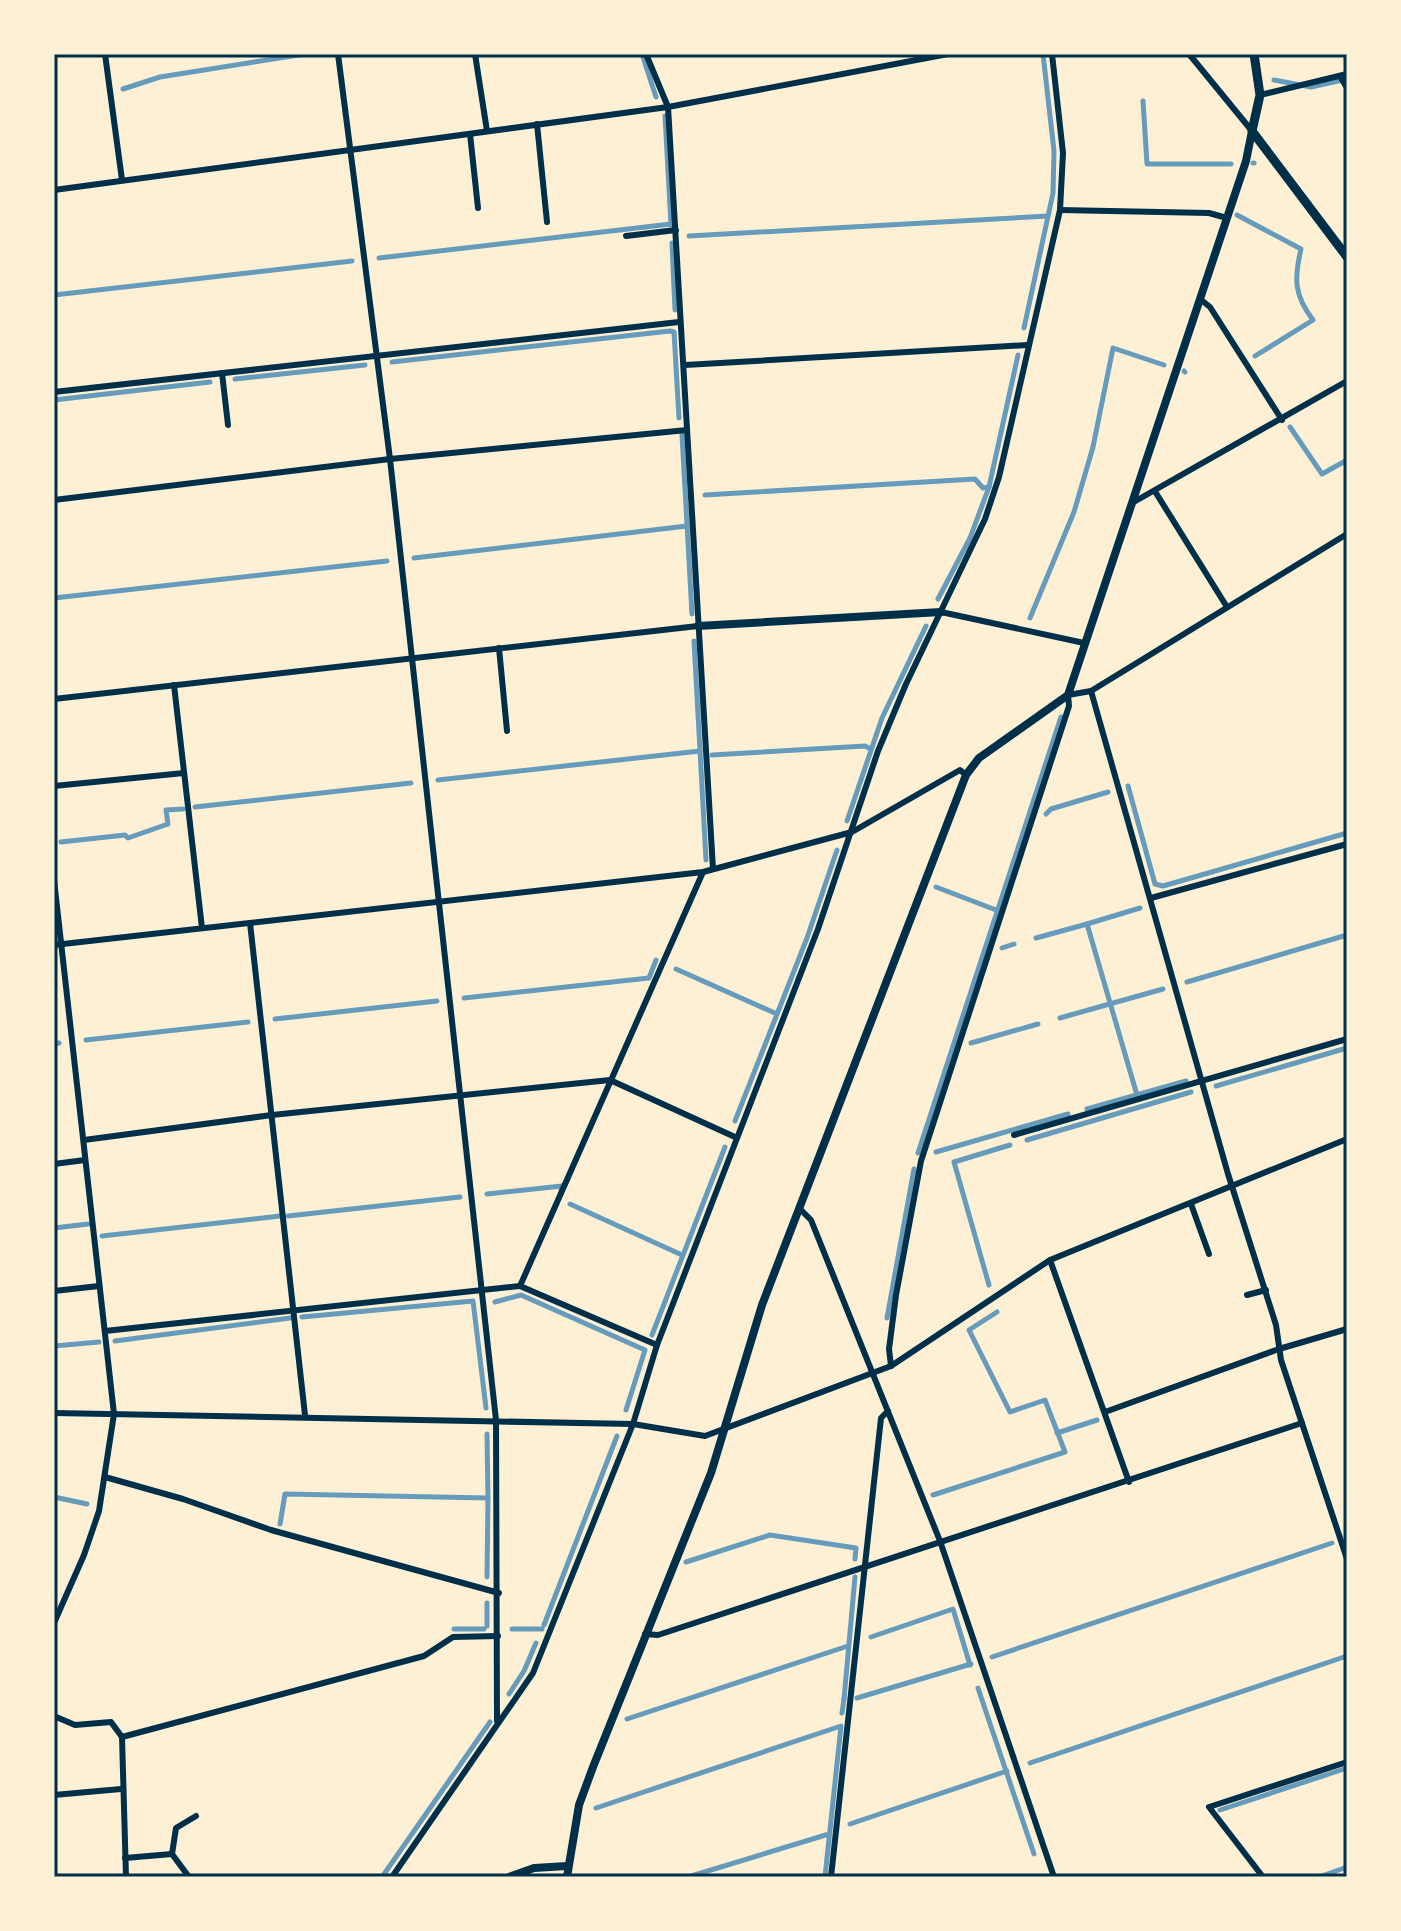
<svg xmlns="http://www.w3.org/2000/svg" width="1401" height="1931" font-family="Lora,serif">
<rect width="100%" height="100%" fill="#fdf0d5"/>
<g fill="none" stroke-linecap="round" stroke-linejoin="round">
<g stroke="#669bbc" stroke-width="5">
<polyline points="642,54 656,97"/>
<polyline points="1274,80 1311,87 1347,79"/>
<polyline points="123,89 160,77 305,54"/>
<polyline points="1143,101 1147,164 1231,164"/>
<polyline points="665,116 671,225"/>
<polyline points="1253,163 1254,163"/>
<path d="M 1237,215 L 1301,249 C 1294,279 1294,295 1313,320 L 1255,356"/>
<polyline points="689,236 1048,216"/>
<polyline points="672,243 675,310"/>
<polyline points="379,258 671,224"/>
<polyline points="54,295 352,261"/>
<polyline points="1024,328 1053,193 1054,151 1043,54"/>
<polyline points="392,362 670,331 674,332 679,418"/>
<polyline points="1184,371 1185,372"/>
<polyline points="235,379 365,365"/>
<polyline points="54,400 210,382"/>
<polyline points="1290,427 1322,474 1347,460"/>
<polyline points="682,435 692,614"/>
<polyline points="705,495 975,479 983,488 989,487"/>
<polyline points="414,558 687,526"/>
<polyline points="54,598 387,561"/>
<polyline points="938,599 970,538 989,487 1018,355"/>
<polyline points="1030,618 1074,512 1093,447 1113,348 1164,365"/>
<polyline points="694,641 706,860"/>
<polyline points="712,755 865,746 871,749"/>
<polyline points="438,780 700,751"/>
<polyline points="1128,786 1155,884 1163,886 1347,833"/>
<polyline points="195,807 411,783"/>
<polyline points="1046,814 1051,809 1108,792"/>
<polyline points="847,821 882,718 926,626"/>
<polyline points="61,842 125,835 128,838 168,824 166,810 183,809"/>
<polyline points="936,887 996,910"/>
<polyline points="1036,938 1087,924"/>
<polyline points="1002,948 1014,944"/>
<polyline points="676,969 777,1014"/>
<polyline points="1187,982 1347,935"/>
<polyline points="464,998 649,978 656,960"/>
<polyline points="1060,1018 1163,989"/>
<polyline points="275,1019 437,1001"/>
<polyline points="86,1040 248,1022"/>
<polyline points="971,1043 1038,1024"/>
<polyline points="54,1044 59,1043"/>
<polyline points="1216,1086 1347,1048"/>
<polyline points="1137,1095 1087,924 1140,908"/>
<polyline points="1087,1109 1186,1081"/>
<polyline points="735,1121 807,938 837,850"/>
<polyline points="1027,1140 1191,1092"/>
<polyline points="936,1152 1068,1114"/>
<polyline points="918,1153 1061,717"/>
<polyline points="487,1194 562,1186 561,1189"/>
<polyline points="570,1204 682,1255"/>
<polyline points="288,1216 460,1197"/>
<polyline points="54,1228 88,1224"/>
<polyline points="102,1236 280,1216"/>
<polyline points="989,1285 954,1162 1010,1145"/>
<polyline points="495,1302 521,1295 645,1350 626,1410"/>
<polyline points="302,1317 473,1301 486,1408"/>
<polyline points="887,1318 914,1169"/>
<polyline points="652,1335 725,1147"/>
<polyline points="115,1341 290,1318"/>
<polyline points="54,1346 99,1342"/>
<polyline points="1057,1433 1097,1420"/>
<polyline points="933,1495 1065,1452 1045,1400 1010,1412 969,1330 997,1312"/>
<polyline points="54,1497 87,1504"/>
<polyline points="280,1524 285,1494 488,1498 487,1434"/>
<polyline points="686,1562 770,1535 856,1548 855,1559"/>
<polyline points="487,1577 488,1498"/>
<polyline points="544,1625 617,1436"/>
<polyline points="487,1626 487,1603"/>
<polyline points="454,1629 484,1629"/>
<polyline points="512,1629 542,1629"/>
<polyline points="871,1637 953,1609 970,1665"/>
<polyline points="992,1657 1332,1543"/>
<polyline points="978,1688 1034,1854"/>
<polyline points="509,1694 524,1671 536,1643"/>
<polyline points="857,1698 971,1664"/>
<polyline points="844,1699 855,1577"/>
<polyline points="842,1713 844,1699"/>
<polyline points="627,1719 848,1646"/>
<polyline points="1030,1763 1347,1656"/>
<polyline points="596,1808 841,1726 825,1877"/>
<polyline points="1220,1810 1347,1768"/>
<polyline points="850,1824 1007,1771"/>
<polyline points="382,1877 490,1722"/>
<polyline points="688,1877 829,1834"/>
<polyline points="1319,1877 1347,1867"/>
</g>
<g stroke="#003049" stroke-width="6">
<polyline points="105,54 122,180"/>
<polyline points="338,54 390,459 496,1420 497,1721"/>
<polyline points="475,54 487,131"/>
<polyline points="646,54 668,107 713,869"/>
<polyline points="1189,54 1252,131"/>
<polyline points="1340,76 1347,88"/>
<polyline points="1260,95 1347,74"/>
<polyline points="537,124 547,222"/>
<polyline points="470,134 478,208"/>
<polyline points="54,190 668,107 948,54"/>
<polyline points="1060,210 1209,213 1227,218"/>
<polyline points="626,236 676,230"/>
<polyline points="1200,299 1210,307 1282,420"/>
<polyline points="685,365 1027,345"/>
<polyline points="222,373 228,425"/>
<polyline points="54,392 679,322"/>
<polyline points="1156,493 1227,607"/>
<polyline points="54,500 390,459 687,430"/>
<polyline points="1132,503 1347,381"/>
<polyline points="941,612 1084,643"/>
<polyline points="499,648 507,731"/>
<polyline points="174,685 202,928"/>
<polyline points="1091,691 1228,1174 1276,1325 1281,1360 1347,1559"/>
<polyline points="54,699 698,626"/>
<polyline points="54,786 184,773"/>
<polyline points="54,880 114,1414 99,1511 84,1555 54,1623"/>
<polyline points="1151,898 1347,844"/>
<polyline points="250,923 305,1415"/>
<polyline points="54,945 703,872 852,832 960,770 966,775"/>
<polyline points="1014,1135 1347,1039"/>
<polyline points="84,1140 272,1115 610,1080 735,1137"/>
<polyline points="54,1164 85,1160"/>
<polyline points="1191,1204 1209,1254"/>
<polyline points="800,1209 811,1220 940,1541 1054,1877"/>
<polyline points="1050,1260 1129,1482"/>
<polyline points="520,1286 657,1345"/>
<polyline points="54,1291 99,1286"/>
<polyline points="1247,1295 1266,1290"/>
<polyline points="105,1331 520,1286 703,872"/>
<polyline points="891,1366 889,1349 896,1295 921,1161 1069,706 1068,695 1091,691 1347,534"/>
<polyline points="1105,1412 1279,1349 1347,1329"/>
<polyline points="54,1413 633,1424 705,1436 891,1366 1050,1260 1347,1139"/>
<polyline points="105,1477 183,1499 271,1530 499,1593"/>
<polyline points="645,1634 658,1635 1302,1423"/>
<polyline points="54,1716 75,1725 111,1722 122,1737 126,1877"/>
<polyline points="122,1737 424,1656 453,1637 498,1636"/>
<polyline points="54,1795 121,1789"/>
<polyline points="172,1854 176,1828 196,1816"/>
<polyline points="125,1858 172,1854 189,1877"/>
<polyline points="392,1877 533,1673 633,1424 657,1345 818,929 878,751 906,684 985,519 999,477 1060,210 1063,153 1052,54"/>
<polyline points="831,1877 881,1418 888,1411"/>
<polyline points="1263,1877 1209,1807 1347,1762"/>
</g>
<g stroke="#003049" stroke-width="8">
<polyline points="698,626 941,612"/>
<polyline points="509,1877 534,1868 567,1866"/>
<polyline points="567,1877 579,1805 593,1767 711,1473 762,1305 966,775 979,758 1068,695 1246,161 1252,131"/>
</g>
<polyline stroke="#003049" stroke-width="9" points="1254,54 1260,95 1252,131 1347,257"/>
</g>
<rect width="1401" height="1931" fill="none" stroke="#fdf0d5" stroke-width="112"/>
<rect x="56" y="56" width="1289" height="1819" fill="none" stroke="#003049" stroke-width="3"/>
</svg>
